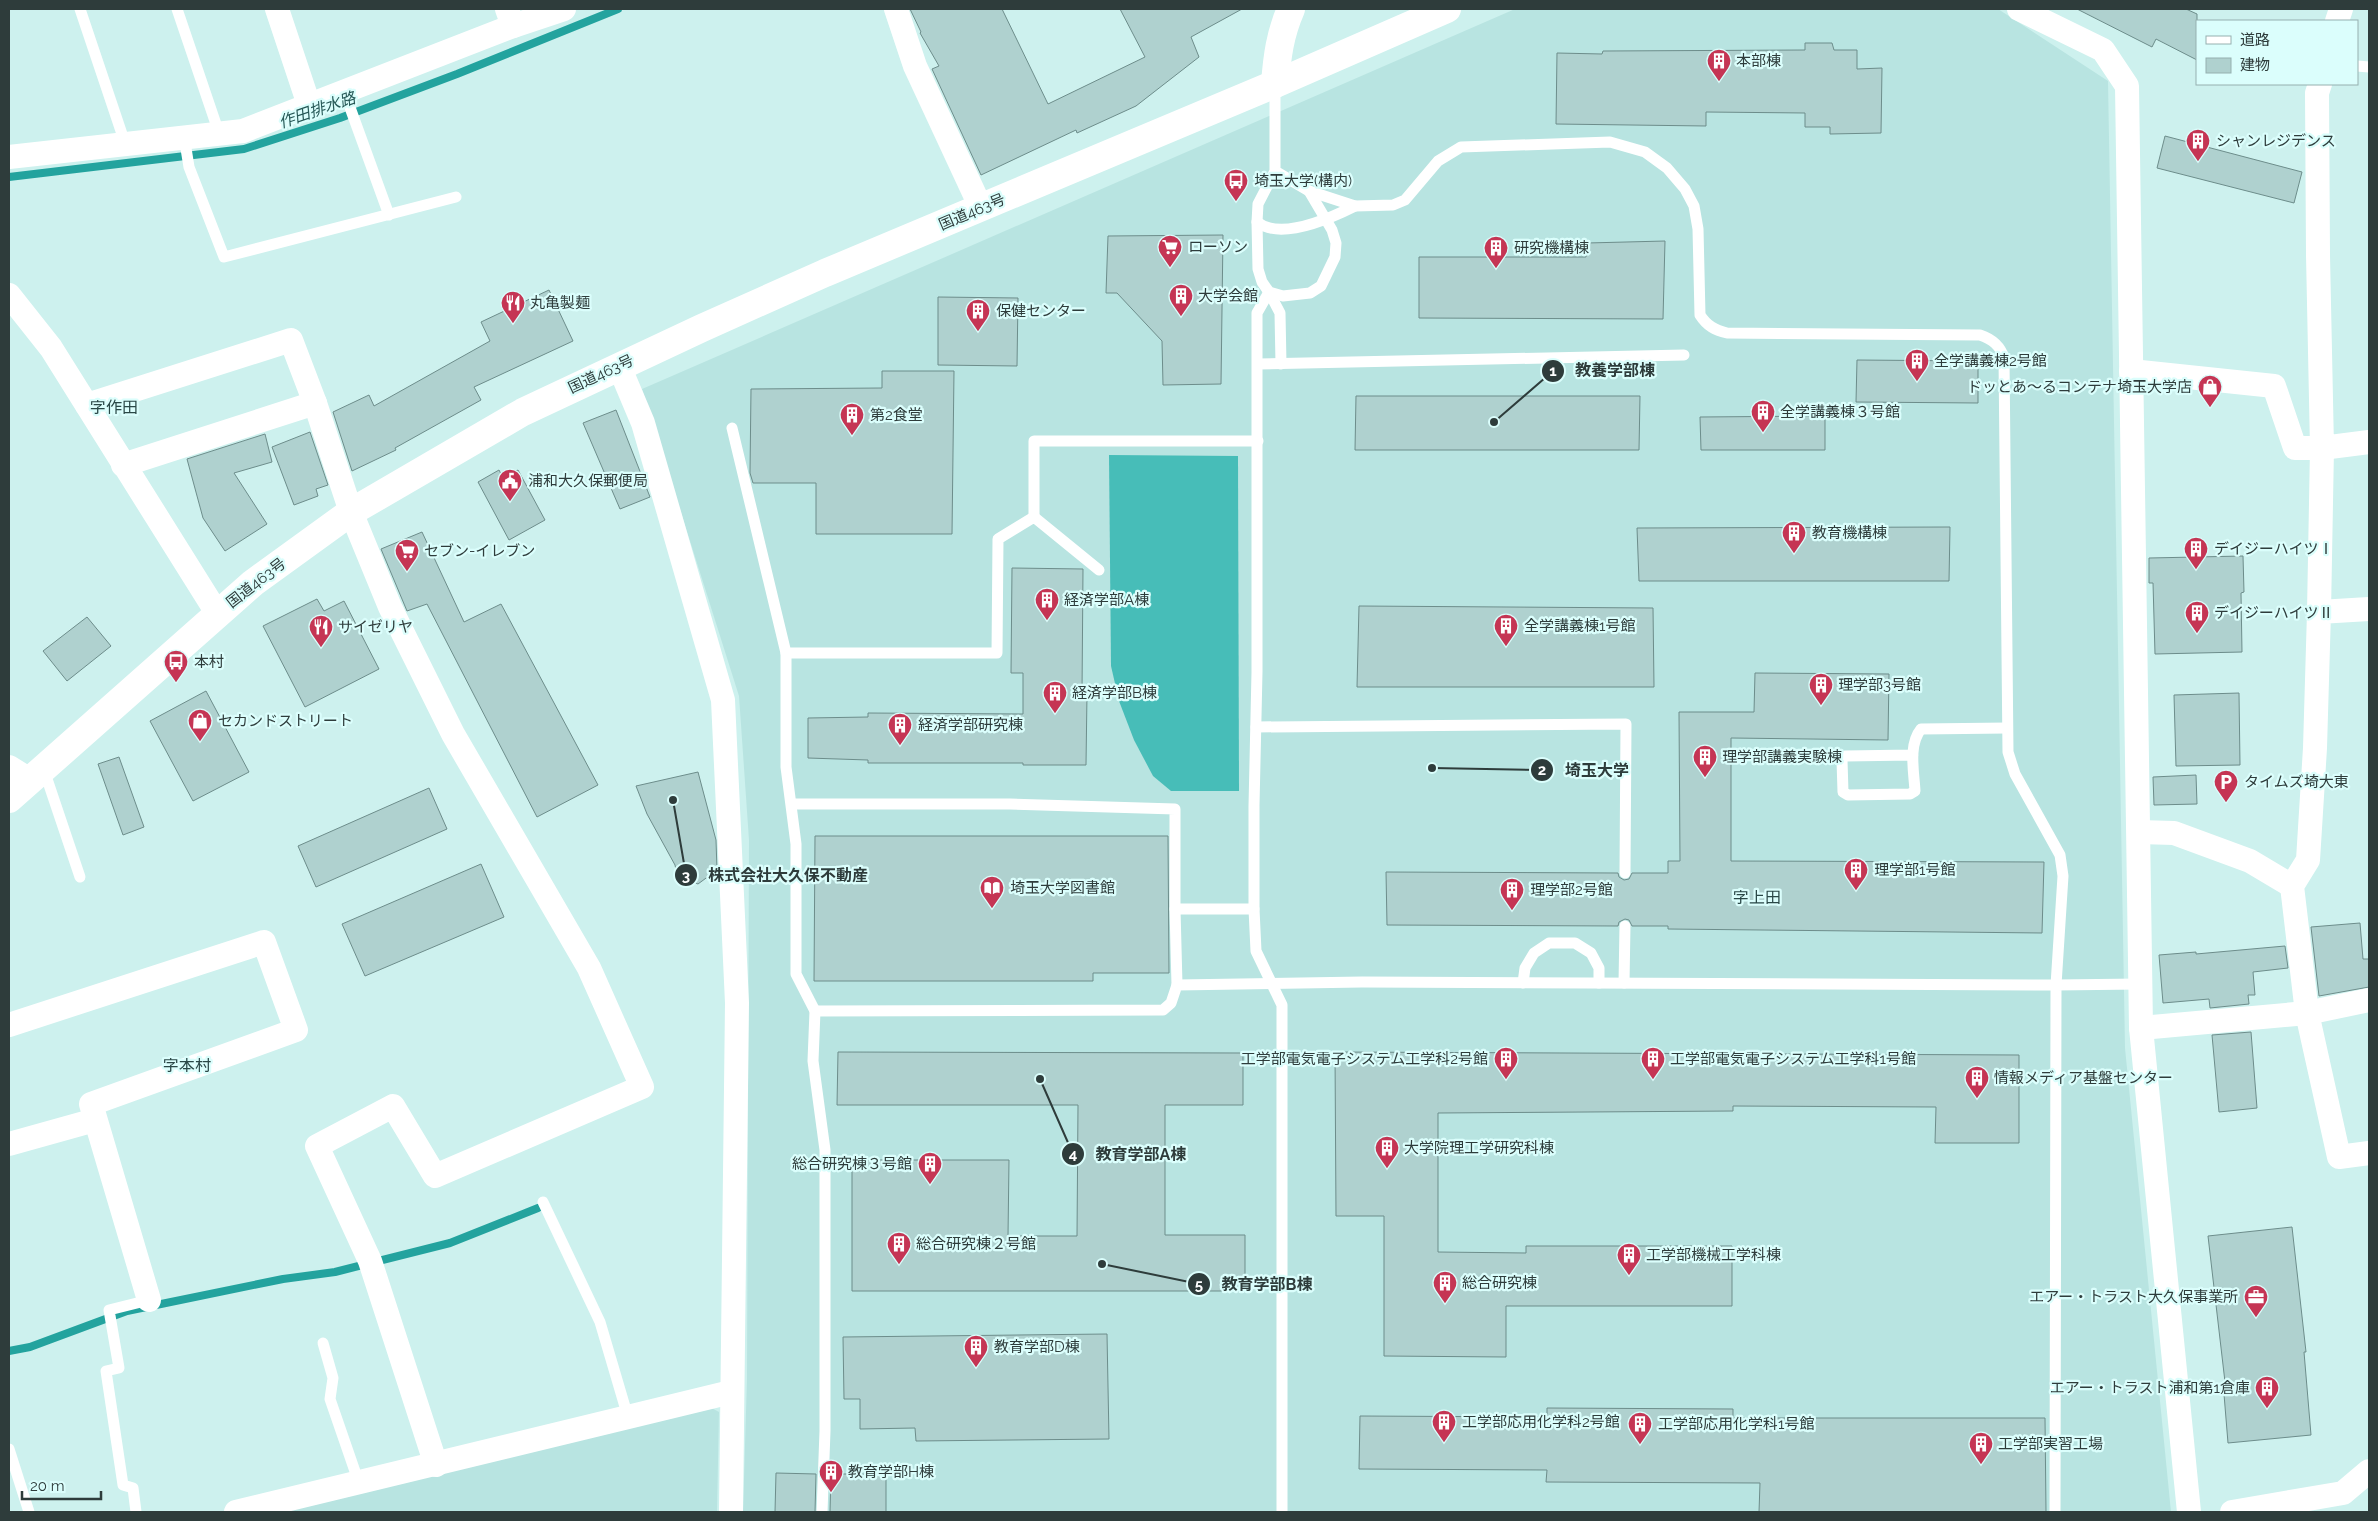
<svg xmlns="http://www.w3.org/2000/svg" width="2378" height="1521" font-family="Raleway,'Noto Sans JP',sans-serif">
<rect width="100%" height="100%" fill="#cdf1ee"/>
<g fill="#b8e4e1">
<polygon points="1515,9 1998,9 2108,81 2125,1048 2171,1512 743,1512 747,1379 749,840 739,696 642,389"/>
<polygon points="706,1405 719,1412 717,1512 271,1512"/>
</g>
<polygon fill="#47bdb8" points="1109,455 1238,456 1239,791 1171,791 1153,776 1134,740 1119,701 1111,666"/>
<g fill="none" stroke-linecap="round" stroke-linejoin="round">
<g stroke="#23a39e" stroke-width="8">
<polyline points="9,177 244,149 340,118 457,74 618,9"/>
<polyline points="9,1351 30,1347 127,1311 283,1279 335,1272 450,1243 538,1208"/>
</g>
</g>
<g fill="#afd1cf" stroke="#6d8d8b">
<polygon points="910,9 1002,9 1048,104 1145,57 1120,9 1242,9 1191,37 1199,57 1136,106 1077,133 1076,130 981,175 932,69 939,66 920,33 921,32"/>
<polygon points="2077,9 2186,9 2197,14 2197,60 2156,39 2152,47"/>
<polygon points="1805,43 1832,43 1834,50 1857,50 1857,69 1882,68 1881,133 1830,134 1830,127 1805,127 1805,113 1706,112 1706,126 1556,124 1557,53 1602,54 1603,51 1805,50"/>
<polygon points="2165,136 2302,172 2294,203 2157,168"/>
<polygon points="1223,235 1221,384 1163,385 1162,341 1117,293 1106,293 1108,236"/>
<polygon points="1665,241 1663,319 1419,318 1419,257 1586,257 1587,243"/>
<polygon points="549,290 573,341 474,387 481,400 395,448 396,450 352,471 333,412 369,395 374,406 490,341 481,322"/>
<polygon points="938,297 1018,298 1017,366 938,365"/>
<polygon points="1857,360 1978,361 1978,403 1856,402"/>
<polygon points="882,371 954,371 952,534 816,534 816,483 753,483 750,473 751,389 882,388"/>
<polygon points="1356,396 1640,396 1639,450 1355,450"/>
<polygon points="616,410 650,497 620,509 583,423"/>
<polygon points="1825,416 1825,450 1701,450 1700,417"/>
<polygon points="310,432 328,485 316,489 318,496 294,505 272,447"/>
<polygon points="265,434 272,462 234,473 267,524 225,551 203,518 187,459"/>
<polygon points="499,470 503,478 518,470 545,520 509,540 478,482"/>
<polygon points="1950,527 1949,581 1639,581 1637,528"/>
<polygon points="422,532 464,622 501,604 598,785 537,817 427,604 407,611 381,549"/>
<polygon points="2243,556 2244,592 2241,593 2242,652 2155,654 2153,583 2149,583 2149,558"/>
<polygon points="1012,568 1083,569 1082,693 1087,693 1086,765 1023,765 1023,763 868,763 868,760 808,758 808,718 868,717 868,713 1023,714 1023,673 1011,673"/>
<polygon points="317,599 324,611 344,601 379,669 305,707 263,626"/>
<polygon points="1359,606 1653,608 1654,687 1357,687"/>
<polygon points="87,617 111,646 67,681 43,651"/>
<polygon points="1755,673 1889,674 1888,740 1731,738 1731,861 2044,862 2042,933 1668,929 1668,926 1632,926 1629,920 1625,919 1619,922 1618,926 1387,925 1386,872 1618,873 1619,877 1624,880 1629,879 1632,873 1668,873 1668,861 1680,861 1679,712 1754,712"/>
<polygon points="206,691 249,772 193,801 150,721"/>
<polygon points="2239,693 2240,765 2176,766 2174,695"/>
<polygon points="119,757 144,827 123,835 98,764"/>
<polygon points="698,772 716,840 717,870 698,884 677,875 675,865 647,814 636,786"/>
<polygon points="2196,775 2197,804 2154,805 2153,777"/>
<polygon points="429,788 447,829 316,887 298,846"/>
<polygon points="815,836 1168,836 1169,973 1093,973 1093,981 814,981"/>
<polygon points="481,864 504,917 365,976 342,924"/>
<polygon points="2360,923 2363,959 2369,959 2369,987 2319,996 2311,927"/>
<polygon points="2285,946 2288,968 2253,972 2255,995 2248,995 2249,1004 2210,1008 2209,999 2163,1003 2159,955 2196,952 2196,954"/>
<polygon points="2251,1032 2257,1108 2219,1112 2212,1035"/>
<polygon points="838,1052 1243,1053 1243,1105 1165,1105 1165,1235 1245,1235 1245,1291 852,1291 852,1160 1009,1160 1008,1236 1077,1236 1078,1105 837,1105"/>
<polygon points="1335,1052 2019,1055 2019,1143 1935,1143 1936,1107 1733,1106 1733,1111 1438,1113 1438,1252 1526,1253 1526,1246 1732,1246 1732,1306 1506,1306 1506,1357 1384,1356 1384,1216 1336,1216"/>
<polygon points="2292,1227 2306,1352 2304,1352 2311,1435 2228,1443 2223,1382 2225,1382 2208,1236"/>
<polygon points="1107,1334 1109,1439 916,1441 915,1428 860,1429 860,1399 844,1399 843,1337"/>
<polygon points="1547,1408 1733,1409 1733,1418 2045,1418 2046,1512 1759,1512 1760,1483 1546,1482 1547,1470 1359,1469 1360,1416 1547,1417"/>
<polygon points="776,1473 816,1474 815,1512 775,1512"/>
<polygon points="831,1474 886,1474 886,1512 830,1512"/>
</g>
<g fill="none" stroke-linecap="round" stroke-linejoin="round">
<g stroke="#fff" stroke-width="11">
<polyline points="80,9 125,143"/>
<polyline points="177,9 219,133"/>
<polyline points="2357,66 2369,67"/>
<polyline points="1275,85 1275,171 1258,204 1257,222 1258,269 1262,282 1269,292 1283,296 1310,293 1321,286 1335,257 1336,243 1332,230 1309,191 1275,171"/>
<polyline points="344,91 389,215"/>
<polyline points="184,136 189,167 224,257 456,197"/>
<path d="M 1257,222 C 1281,241 1331,218 1355,206"/>
<polyline points="1269,292 1257,313 1257,672 1254,806 1254,909 1256,951 1282,1005 1282,1512"/>
<polyline points="1269,292 1280,313 1281,364"/>
<polyline points="1258,364 1684,355"/>
<polyline points="732,428 786,653 997,653 998,539 1034,517 1099,570"/>
<polyline points="1034,517 1034,441 1258,441"/>
<polyline points="786,653 786,767 796,844 796,974 815,1011 813,1061 825,1150 825,1431 822,1512"/>
<polyline points="1256,727 1626,724 1625,873"/>
<path d="M 1913,755 L 1845,756 L 1842,760 L 1843,792 L 1848,795 L 1910,794 L 1915,791 C 1914,772 1908,745 1921,729 L 2007,728"/>
<polyline points="44,770 80,877"/>
<polyline points="792,804 1010,804 1175,809 1175,909"/>
<polyline points="1523,983 1525,968 1534,953 1549,943 1575,943 1591,953 1599,968 1599,983"/>
<polyline points="1624,983 1625,926"/>
<polyline points="1177,985 1175,909 1254,909"/>
<path d="M 815,1011 L 1163,1010 L 1171,1003 L 1177,985 L 1362,982 L 2056,985 L 2063,876 L 2060,855 L 2015,774 L 2008,752 L 2004,358 C 2000,345 1992,339 1980,335 L 1727,333 C 1715,330 1707,326 1700,315 L 1698,229 L 1694,206 L 1685,189 L 1667,168 L 1645,152 L 1610,142 L 1461,147 L 1438,161 L 1405,200 L 1393,205 L 1355,206 L 1309,191"/>
<polyline points="543,1202 600,1322 628,1417"/>
<polyline points="323,1343 333,1378 330,1399 359,1483"/>
<polyline points="9,1449 29,1512"/>
<polyline points="136,1512 133,1488 123,1485 106,1371 119,1368 109,1310 149,1300"/>
<polyline points="2055,1512 2056,985 2139,984"/>
</g>
<g stroke="#fff" stroke-width="24">
<polyline points="277,9 309,105"/>
<polyline points="896,9 915,66 981,208"/>
<polyline points="2019,9 2103,50 2127,86 2141,1028 2189,1512"/>
<polyline points="2337,21 2341,9"/>
<polyline points="513,26 564,9"/>
<polyline points="2320,84 2317,93 2318,255 2322,448 2369,442"/>
<polyline points="9,157 243,131 513,26 507,9"/>
<polyline points="9,295 51,348 217,613"/>
<polyline points="619,366 643,423 723,700 737,1003 731,1512"/>
<polyline points="2131,371 2274,386 2295,448 2322,448 2319,612"/>
<polyline points="87,405 291,340 315,403 351,512 390,607 453,734 589,968 642,1087 435,1176 393,1106 317,1146 370,1261 436,1465"/>
<polyline points="123,465 315,403"/>
<polyline points="2369,609 2319,612 2315,748 2308,860 2292,886 2307,1013 2339,1157 2369,1153"/>
<polyline points="9,767 30,780"/>
<polyline points="2139,832 2174,833 2250,861 2292,886"/>
<polyline points="9,1025 264,942 296,1030 91,1104 149,1300"/>
<polyline points="2141,1028 2307,1013 2369,1000"/>
<polyline points="9,1144 95,1120"/>
<polyline points="236,1512 731,1392"/>
<polyline points="2232,1512 2343,1493 2369,1471"/>
</g>
<path stroke="#fff" stroke-width="28" d="M 1275,84 C 1277,57 1280,34 1291,9"/>
<polyline stroke="#fff" stroke-width="28" points="9,799 253,583 351,512 523,412 702,328 825,273 1275,84 1447,9"/>
</g>
<defs>
<symbol id="building-pin" viewBox="-11 -11 22 30"><path d="M0 17L-7.5 6A9.5 9.5 0 1 1 7.5 6Z" fill="#c53554" stroke="#dbfefc"/><path d="M-4-6H4V6H1V3H-1V6H-4ZM-2.5-4.3h1.7v1.8h-1.7ZM.8-4.3h1.7v1.8H.8ZM-2.5-1h1.7V.8h-1.7ZM.8-1h1.7V.8H.8Z" fill="#fff"/></symbol>
<symbol id="bus-pin" viewBox="-11 -11 22 30"><path d="M0 17L-7.5 6A9.5 9.5 0 1 1 7.5 6Z" fill="#c53554" stroke="#dbfefc"/><path d="M-5-6H5V4H4V6H2V4H-2V6H-4V4H-5ZM-3.5-4V0h7V-4ZM-3.5 1.2v1.5H-2V1.2ZM2 1.2v1.5H3.5V1.2Z" fill="#fff"/></symbol>
<symbol id="supermarket-pin" viewBox="-11 -11 22 30"><path d="M0 17L-7.5 6A9.5 9.5 0 1 1 7.5 6Z" fill="#c53554" stroke="#dbfefc"/><path d="M-6-5.5h2.5l.6 2H6L4.5 2H-2.5L-4.4-4H-6ZM-1.5 3.2a1.3 1.3 0 1 0 .1 0ZM3 3.2a1.3 1.3 0 1 0 .1 0Z" fill="#fff"/></symbol>
<symbol id="restaurant-pin" viewBox="-11 -11 22 30"><path d="M0 17L-7.5 6A9.5 9.5 0 1 1 7.5 6Z" fill="#c53554" stroke="#dbfefc"/><path d="M-5-6h1v4h1v-4h1v4h1v-4h1v5L-1.5 .5V6h-2V.5L-5-1ZM5-6V6H3V1.5H1.5Q1.5-4 5-6Z" fill="#fff"/></symbol>
<symbol id="shop-pin" viewBox="-11 -11 22 30"><path d="M0 17L-7.5 6A9.5 9.5 0 1 1 7.5 6Z" fill="#c53554" stroke="#dbfefc"/><path d="M-5-2.5h2.3a2.7 3.5 0 0 1 5.4 0H5L5.5 6h-11ZM-1.5-2.5h3a1.5 2.3 0 0 0-3 0Z" fill="#fff"/></symbol>
<symbol id="civic-pin" viewBox="-11 -11 22 30"><path d="M0 17L-7.5 6A9.5 9.5 0 1 1 7.5 6Z" fill="#c53554" stroke="#dbfefc"/><path d="M-.6-6.5H3V-4.5H.6V-3L4-1V1h2V6H-6V1h2V-1L-.6-3ZM-1.2 2.5V6h2.4V2.5Z" fill="#fff"/></symbol>
<symbol id="parking-pin" viewBox="-11 -11 22 30"><path d="M0 17L-7.5 6A9.5 9.5 0 1 1 7.5 6Z" fill="#c53554" stroke="#dbfefc"/><path d="M-3.5-5.5H1a3.5 3.5 0 0 1 0 7H-1V5.5H-3.5ZM-1-3.4V-.6H.8a1.4 1.4 0 0 0 0-2.8Z" fill="#fff"/></symbol>
<symbol id="library-pin" viewBox="-11 -11 22 30"><path d="M0 17L-7.5 6A9.5 9.5 0 1 1 7.5 6Z" fill="#c53554" stroke="#dbfefc"/><path d="M-6-4Q-3-5.5-.7-3.5V5Q-3 3-6 4ZM6-4Q3-5.5 .7-3.5V5Q3 3 6 4Z" fill="#fff"/></symbol>
<symbol id="office-pin" viewBox="-11 -11 22 30"><path d="M0 17L-7.5 6A9.5 9.5 0 1 1 7.5 6Z" fill="#c53554" stroke="#dbfefc"/><path d="M-6-3h4V-5.5h4V-3h4V5H-6ZM-1-4.5V-3h2v-1.5ZM-6 0V1H6V0Z" fill="#fff"/></symbol>
</defs>
<g fill-rule="evenodd">
<use href="#building-pin" x="1705" y="47" width="28" height="38"/>
<use href="#building-pin" x="2184" y="127" width="28" height="38"/>
<use href="#bus-pin" x="1222" y="167" width="28" height="38"/>
<use href="#supermarket-pin" x="1156" y="233" width="28" height="38"/>
<use href="#building-pin" x="1482" y="234" width="28" height="38"/>
<use href="#building-pin" x="1167" y="282" width="28" height="38"/>
<use href="#restaurant-pin" x="499" y="289" width="28" height="38"/>
<use href="#building-pin" x="964" y="297" width="28" height="38"/>
<use href="#building-pin" x="1903" y="347" width="28" height="38"/>
<use href="#shop-pin" x="2196" y="373" width="28" height="38"/>
<use href="#building-pin" x="1749" y="398" width="28" height="38"/>
<use href="#building-pin" x="838" y="401" width="28" height="38"/>
<use href="#civic-pin" x="496" y="467" width="28" height="38"/>
<use href="#building-pin" x="1780" y="519" width="28" height="38"/>
<use href="#building-pin" x="2182" y="535" width="28" height="38"/>
<use href="#supermarket-pin" x="393" y="537" width="28" height="38"/>
<use href="#building-pin" x="1033" y="586" width="28" height="38"/>
<use href="#building-pin" x="2183" y="599" width="28" height="38"/>
<use href="#building-pin" x="1492" y="612" width="28" height="38"/>
<use href="#restaurant-pin" x="307" y="613" width="28" height="38"/>
<use href="#bus-pin" x="162" y="648" width="28" height="38"/>
<use href="#building-pin" x="1807" y="671" width="28" height="38"/>
<use href="#building-pin" x="1041" y="679" width="28" height="38"/>
<use href="#shop-pin" x="186" y="707" width="28" height="38"/>
<use href="#building-pin" x="886" y="711" width="28" height="38"/>
<use href="#building-pin" x="1691" y="743" width="28" height="38"/>
<use href="#parking-pin" x="2212" y="768" width="28" height="38"/>
<use href="#building-pin" x="1842" y="856" width="28" height="38"/>
<use href="#library-pin" x="978" y="874" width="28" height="38"/>
<use href="#building-pin" x="1498" y="876" width="28" height="38"/>
<use href="#building-pin" x="1492" y="1045" width="28" height="38"/>
<use href="#building-pin" x="1639" y="1045" width="28" height="38"/>
<use href="#building-pin" x="1963" y="1064" width="28" height="38"/>
<use href="#building-pin" x="1373" y="1134" width="28" height="38"/>
<use href="#building-pin" x="916" y="1150" width="28" height="38"/>
<use href="#building-pin" x="885" y="1230" width="28" height="38"/>
<use href="#building-pin" x="1615" y="1241" width="28" height="38"/>
<use href="#building-pin" x="1431" y="1269" width="28" height="38"/>
<use href="#office-pin" x="2242" y="1283" width="28" height="38"/>
<use href="#building-pin" x="962" y="1333" width="28" height="38"/>
<use href="#building-pin" x="2253" y="1374" width="28" height="38"/>
<use href="#building-pin" x="1430" y="1408" width="28" height="38"/>
<use href="#building-pin" x="1626" y="1410" width="28" height="38"/>
<use href="#building-pin" x="1967" y="1430" width="28" height="38"/>
<use href="#building-pin" x="817" y="1458" width="28" height="38"/>
</g>
<g text-anchor="middle" dominant-baseline="central" stroke-width="4.5" stroke-linejoin="round" paint-order="stroke">
<g font-size="15" fill="#2e3c3b" stroke="#dbfefc" text-anchor="start">
<text x="1736" y="61">本部棟</text>
<text x="2216" y="141">シャンレジデンス</text>
<text x="1254" y="181">埼玉大学(構内)</text>
<text x="1188" y="247">ローソン</text>
<text x="1514" y="248">研究機構棟</text>
<text x="1198" y="296">大学会館</text>
<text x="530" y="303">丸亀製麺</text>
<text x="996" y="311">保健センター</text>
<text x="1934" y="361">全学講義棟2号館</text>
<text x="2192" y="387" text-anchor="end">ドッとあ～るコンテナ埼玉大学店</text>
<text x="1780" y="412">全学講義棟３号館</text>
<text x="870" y="415">第2食堂</text>
<text x="528" y="481">浦和大久保郵便局</text>
<text x="1812" y="533">教育機構棟</text>
<text x="2214" y="549">デイジーハイツⅠ</text>
<text x="424" y="551">セブン-イレブン</text>
<text x="1064" y="600">経済学部A棟</text>
<text x="2214" y="613">デイジーハイツⅡ</text>
<text x="1524" y="626">全学講義棟1号館</text>
<text x="338" y="627">サイゼリヤ</text>
<text x="194" y="662">本村</text>
<text x="1838" y="685">理学部3号館</text>
<text x="1072" y="693">経済学部B棟</text>
<text x="218" y="721">セカンドストリート</text>
<text x="918" y="725">経済学部研究棟</text>
<text x="1722" y="757">理学部講義実験棟</text>
<text x="2244" y="782">タイムズ埼大東</text>
<text x="1874" y="870">理学部1号館</text>
<text x="1010" y="888">埼玉大学図書館</text>
<text x="1530" y="890">理学部2号館</text>
<text x="1488" y="1059" text-anchor="end">工学部電気電子システム工学科2号館</text>
<text x="1670" y="1059">工学部電気電子システム工学科1号館</text>
<text x="1994" y="1078">情報メディア基盤センター</text>
<text x="1404" y="1148">大学院理工学研究科棟</text>
<text x="912" y="1164" text-anchor="end">総合研究棟３号館</text>
<text x="916" y="1244">総合研究棟２号館</text>
<text x="1646" y="1255">工学部機械工学科棟</text>
<text x="1462" y="1283">総合研究棟</text>
<text x="2238" y="1297" text-anchor="end">エアー・トラスト大久保事業所</text>
<text x="994" y="1347">教育学部D棟</text>
<text x="2250" y="1388" text-anchor="end">エアー・トラスト浦和第1倉庫</text>
<text x="1462" y="1422">工学部応用化学科2号館</text>
<text x="1658" y="1424">工学部応用化学科1号館</text>
<text x="1998" y="1444">工学部実習工場</text>
<text x="848" y="1472">教育学部H棟</text>
</g>
<g font-size="15" fill="#2e3c3b" stroke="#dbfefc">
<text transform="translate(972 212) rotate(-23)">国道463号</text>
<text transform="translate(601 374) rotate(-25)">国道463号</text>
<text transform="translate(256 583) rotate(-38)">国道463号</text>
</g>
<g font-size="16" font-style="italic" fill="#265856" stroke="#dbfefc">
<text transform="translate(317 110) rotate(-19)">作田排水路</text>
</g>
<g font-size="16" fill="#2a4847" stroke="#dbfefc">
<text x="114" y="407">字作田</text>
<text x="1757" y="897">字上田</text>
<text x="187" y="1065">字本村</text>
</g>
</g>
<path fill="none" stroke="#2e3c3b" stroke-width="2" d="M1494 422L1553 371M1432 768L1542 770M673 800L686 875M1040 1079L1073 1154M1102 1264L1199 1284"/>
<g fill="#2e3c3b" stroke="#dbfefc" stroke-width="2">
<circle cx="1494" cy="422" r="5"/>
<circle cx="1432" cy="768" r="5"/>
<circle cx="673" cy="800" r="5"/>
<circle cx="1040" cy="1079" r="5"/>
<circle cx="1102" cy="1264" r="5"/>
<circle cx="1553" cy="371" r="12"/>
<circle cx="1542" cy="770" r="12"/>
<circle cx="686" cy="875" r="12"/>
<circle cx="1073" cy="1154" r="12"/>
<circle cx="1199" cy="1284" r="12"/>
</g>
<g font-size="15" text-anchor="middle" font-weight="bold" fill="#fff">
<text x="1553" y="376">1</text>
<text x="1542" y="775">2</text>
<text x="686" y="881">3</text>
<text x="1073" y="1159">4</text>
<text x="1199" y="1290">5</text>
</g>
<g font-size="16" text-anchor="middle" font-weight="bold" fill="#2e3c3b" stroke="#dbfefc" stroke-width="4.5" stroke-linejoin="round" paint-order="stroke">
<text x="1615" y="376">教養学部棟</text>
<text x="1597" y="776">埼玉大学</text>
<text x="788" y="881">株式会社大久保不動産</text>
<text x="1141" y="1160">教育学部A棟</text>
<text x="1267" y="1290">教育学部B棟</text>
</g>
<rect width="2378" height="1521" fill="none" stroke="#2e3c3b" stroke-width="20"/>
<rect x="2196" y="20" width="162" height="65" fill="#dbfefc" stroke="#96b0af"/>
<rect x="2206" y="36" width="25" height="8" fill="#ffffff" stroke="#96b0af"/>
<text x="2240" y="45" font-size="15" fill="#2e3c3b">道路</text>
<rect x="2206" y="58" width="25" height="15" fill="#afd1cf" stroke="#96b0af"/>
<text x="2240" y="70" font-size="15" fill="#2e3c3b">建物</text>
<path d="M22 1491v8h79v-8" fill="none" stroke="#2e3c3b" stroke-width="2.5"/>
<text x="30" y="1491" font-size="15" fill="#2e3c3b" stroke="#dbfefc" stroke-width="4" paint-order="stroke">20 m</text>
</svg>
